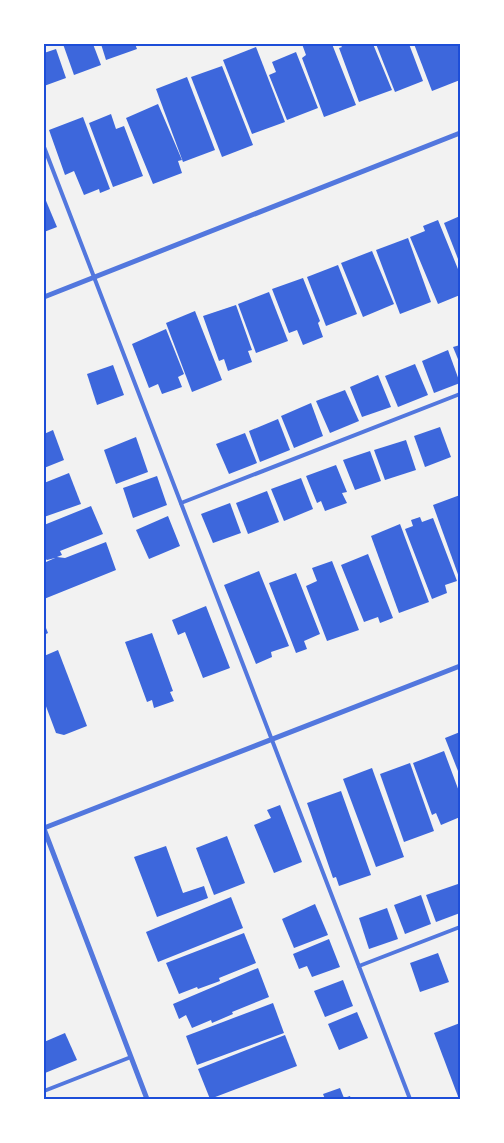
<svg xmlns="http://www.w3.org/2000/svg" width="504" height="1143" font-family="Commissioner,sans-serif">
<rect width="100%" height="100%" fill="#f2f2f2"/>
<g fill="#3d67dc">
<polygon points="63,44 93,44 101,65 74,75"/>
<polygon points="101,44 135,44 137,49 106,60"/>
<polygon points="302,44 332,44 356,105 324,117 302,58 306,55"/>
<polygon points="340,44 373,44 392,90 359,102 339,48 342,47"/>
<polygon points="376,44 409,44 423,81 395,92"/>
<polygon points="414,44 460,44 460,80 432,91"/>
<polygon points="256,47 285,122 252,134 223,60"/>
<polygon points="56,49 66,78 44,86 44,53"/>
<polygon points="296,52 318,108 287,120 269,75 276,72 272,62"/>
<polygon points="222,66 253,145 222,157 191,77"/>
<polygon points="187,77 215,150 183,162 156,89"/>
<polygon points="158,104 182,160 178,161 182,173 153,184 126,118"/>
<polygon points="111,114 116,129 124,126 143,176 113,187 89,123"/>
<polygon points="83,117 110,189 100,193 99,189 84,195 74,171 65,175 49,130"/>
<polygon points="44,196 57,227 44,232"/>
<polygon points="460,216 460,264 444,223"/>
<polygon points="438,220 460,274 460,295 438,304 410,237 425,231 423,226"/>
<polygon points="408,238 431,302 400,314 376,250"/>
<polygon points="372,251 394,304 363,317 341,263"/>
<polygon points="338,265 357,314 326,326 307,277"/>
<polygon points="303,278 320,321 318,323 323,337 303,345 297,330 289,333 272,289"/>
<polygon points="269,292 288,341 256,353 238,304"/>
<polygon points="236,305 252,350 248,351 252,362 228,371 224,359 219,361 203,316"/>
<polygon points="195,311 222,380 192,392 166,323"/>
<polygon points="166,329 184,374 178,377 182,387 162,394 158,384 149,388 132,344"/>
<polygon points="460,345 460,364 453,347"/>
<polygon points="448,350 460,383 434,393 422,361"/>
<polygon points="415,364 428,395 398,407 385,376"/>
<polygon points="113,365 124,395 97,405 87,374"/>
<polygon points="378,375 391,407 362,417 350,387"/>
<polygon points="345,390 359,421 330,433 316,401"/>
<polygon points="311,403 323,436 294,448 281,416"/>
<polygon points="278,419 290,450 260,462 249,431"/>
<polygon points="440,427 451,457 425,467 414,436"/>
<polygon points="53,430 64,460 44,468 44,434"/>
<polygon points="245,433 257,463 229,474 216,444"/>
<polygon points="136,437 148,472 116,484 104,450"/>
<polygon points="406,440 416,470 385,480 374,450"/>
<polygon points="370,451 381,481 355,490 343,460"/>
<polygon points="336,465 347,492 342,493 347,503 325,511 321,501 317,503 306,476"/>
<polygon points="69,473 81,504 44,517 44,483"/>
<polygon points="157,476 167,505 133,518 123,488"/>
<polygon points="301,478 313,509 284,521 271,489"/>
<polygon points="267,491 279,522 248,534 236,503"/>
<polygon points="460,495 460,580 433,505"/>
<polygon points="230,503 241,533 213,543 201,514"/>
<polygon points="91,506 103,534 60,551 62,555 57,557 65,558 106,542 116,570 44,599 44,566 46,562 55,558 47,560 44,558 44,525"/>
<polygon points="168,516 180,546 149,559 136,530"/>
<polygon points="420,517 422,522 433,518 457,581 445,585 447,593 432,599 405,529 413,526 411,520"/>
<polygon points="400,524 429,602 399,613 371,536"/>
<polygon points="368,554 393,618 380,623 378,617 364,622 341,565"/>
<polygon points="332,561 359,630 327,641 306,586 317,581 312,568"/>
<polygon points="259,571 289,646 271,652 272,657 256,664 224,585"/>
<polygon points="296,573 320,634 304,641 307,649 296,653 269,583"/>
<polygon points="206,606 230,668 203,678 185,632 178,635 172,620"/>
<polygon points="44,623 48,633 44,635"/>
<polygon points="152,633 173,691 170,692 174,701 154,708 152,700 147,702 125,642"/>
<polygon points="58,650 87,726 64,735 56,733 44,701 44,656"/>
<polygon points="460,732 460,776 445,738"/>
<polygon points="444,751 460,794 460,817 441,825 436,813 432,815 413,763"/>
<polygon points="410,763 434,831 404,842 380,774"/>
<polygon points="372,768 404,857 376,867 343,779"/>
<polygon points="341,791 371,875 339,886 336,877 333,878 307,803"/>
<polygon points="280,805 302,862 274,873 254,825 271,818 267,810"/>
<polygon points="227,836 245,883 214,895 196,848"/>
<polygon points="166,846 183,893 204,886 208,898 157,917 134,857"/>
<polygon points="458,884 460,891 460,913 436,922 426,895"/>
<polygon points="421,895 431,924 405,934 394,905"/>
<polygon points="231,897 243,928 158,962 146,932"/>
<polygon points="315,904 328,935 294,948 282,919"/>
<polygon points="387,908 398,939 369,949 359,918"/>
<polygon points="244,933 256,963 219,978 220,981 198,989 197,987 179,994 166,963"/>
<polygon points="329,939 340,967 312,977 307,966 299,969 293,954"/>
<polygon points="438,953 449,982 420,992 410,963"/>
<polygon points="258,968 269,997 232,1012 233,1014 212,1023 211,1020 192,1028 186,1015 179,1019 173,1004"/>
<polygon points="343,980 353,1006 325,1017 314,991"/>
<polygon points="273,1003 284,1033 197,1065 186,1036"/>
<polygon points="357,1012 368,1038 339,1050 328,1024"/>
<polygon points="460,1023 460,1099 459,1099 434,1033"/>
<polygon points="65,1033 77,1060 45,1073 44,1042"/>
<polygon points="285,1035 297,1066 210,1099 198,1069"/>
<polygon points="340,1088 344,1098 350,1096 351,1099 325,1099 323,1094"/>
</g>
<g fill="none" stroke-linecap="round" stroke-linejoin="round">
<g stroke="#5277de" stroke-width="4">
<polyline points="44,147 410,1099"/>
<polyline points="181,503 460,394"/>
<polyline points="359,966 460,927"/>
<polyline points="44,1091 131,1057"/>
</g>
<g stroke="#5277de" stroke-width="5">
<polyline points="44,297 460,133"/>
<polyline points="44,828 460,666"/>
<polyline points="44,829 147,1099"/>
</g>
</g>
<rect width="504" height="1143" fill="none" stroke="#ffffff" stroke-width="90"/>
<rect x="45" y="45" width="414" height="1053" fill="none" stroke="#1d4ed8" stroke-width="2"/>
</svg>
